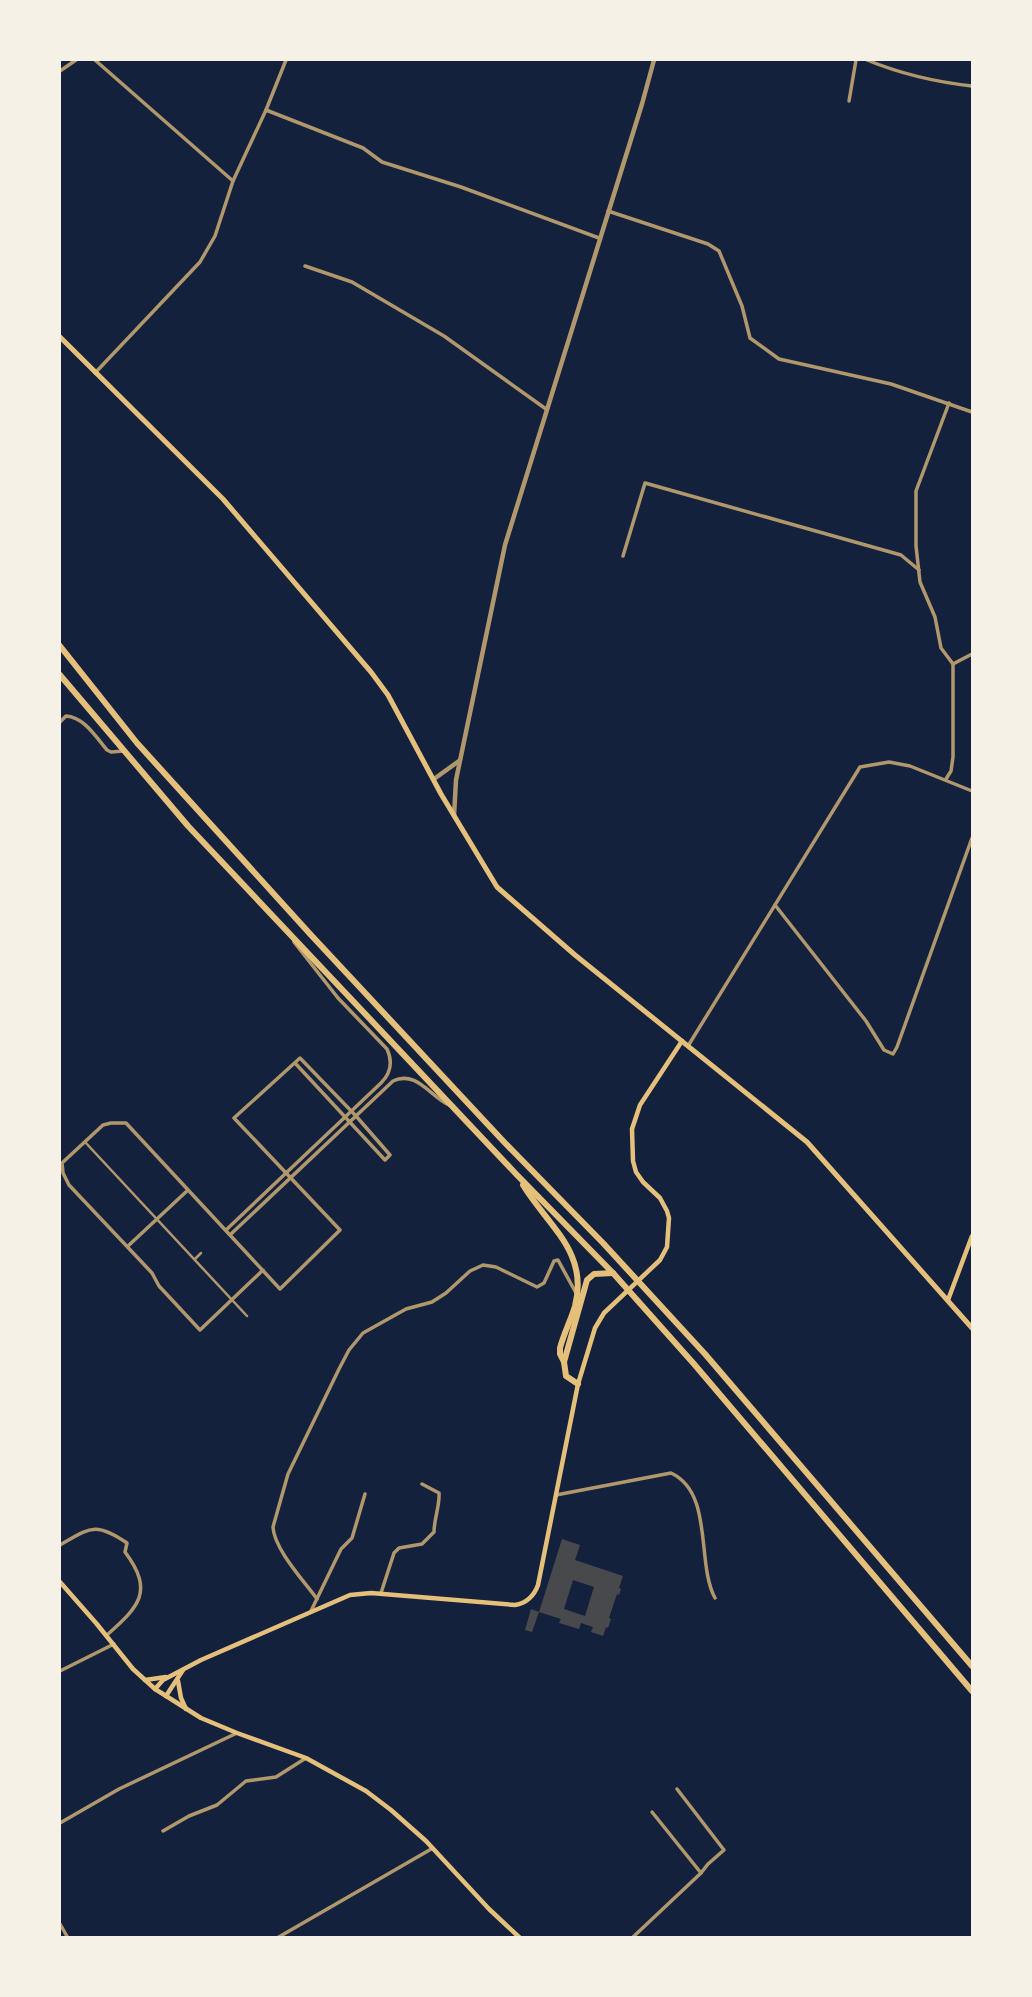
<svg xmlns="http://www.w3.org/2000/svg" width="1032" height="1997" font-family="'Nunito Sans',sans-serif">
<rect width="100%" height="100%" fill="#14213d"/>
<path fill="#48494c" fill-rule="evenodd" d="M 562,1539 L 580,1545 L 575,1560 L 623,1576 L 619,1588 L 621,1589 L 619,1595 L 617,1594 L 609,1618 L 611,1619 L 608,1628 L 606,1627 L 603,1636 L 591,1632 L 593,1627 L 581,1623 L 579,1629 L 559,1623 L 561,1619 L 539,1612 L 532,1632 L 525,1630 L 531,1609 L 539,1612 ZM 573,1580 L 594,1587 L 585,1616 L 564,1609 Z"/>
<g fill="none" stroke-linecap="round" stroke-linejoin="round">
<g stroke="#b1986c" stroke-width="2.5">
<polyline points="85,1142 247,1316"/>
<polyline points="195,1259 201,1253"/>
</g>
<g stroke="#b1986c" stroke-width="3.5">
<polyline points="95,60 233,181"/>
<path d="M 867,60 C 901,74 936,82 972,86"/>
<polyline points="60,71 76,60"/>
<polyline points="849,101 856,60"/>
<polyline points="266,110 363,148 382,162 461,187 599,238"/>
<polyline points="608,211 708,244 719,251 742,306 750,338 779,359 891,384 972,412"/>
<polyline points="305,266 352,282 444,336 546,409"/>
<polyline points="95,373 200,262 215,236 233,181 266,110 286,60"/>
<polyline points="949,403 916,491 916,546 920,582 935,617 941,648 953,664 972,654"/>
<polyline points="623,556 645,483 901,555 919,570"/>
<path d="M 60,722 L 66,716 C 84,717 96,737 107,750 L 111,752 L 124,751"/>
<polyline points="946,779 951,771 953,757 953,664"/>
<polyline points="775,905 866,1021 884,1050 893,1054 897,1047 972,838"/>
<polyline points="688,1046 860,767 889,762 910,766 972,791"/>
<path d="M 226,1230 L 381,1083 C 391,1073 393,1062 387,1049 L 338,998 L 294,942"/>
<path d="M 231,1234 L 393,1081 C 416,1070 430,1096 449,1105"/>
<polyline points="128,1246 188,1190"/>
<polyline points="263,1270 200,1330 159,1286 152,1273 69,1185 63,1173 62,1163 103,1125 111,1123 126,1123 280,1289 340,1230 234,1118 300,1058 356,1116 390,1155 385,1160 295,1063"/>
<path d="M 556,1495 L 671,1473 C 714,1493 696,1563 715,1598"/>
<path d="M 60,1545 C 90,1528 95,1521 127,1543 L 125,1552 C 155,1592 138,1607 107,1635"/>
<path d="M 381,1593 L 394,1553 L 399,1548 L 422,1544 L 434,1532 C 434,1519 440,1505 439,1493 L 422,1484"/>
<path d="M 317,1599 C 304,1581 274,1549 273,1527 L 288,1474 L 339,1369 L 349,1350 L 363,1333 L 406,1309 L 432,1302 L 446,1293 L 470,1271 L 483,1265 L 496,1267 L 537,1287 L 544,1283 L 554,1261 L 558,1260 L 576,1293"/>
<polyline points="311,1611 341,1549 352,1538 365,1494"/>
<polyline points="60,1671 114,1644"/>
<polyline points="677,1789 724,1850 708,1864 701,1873"/>
<polyline points="60,1823 119,1789 237,1733"/>
<polyline points="163,1831 189,1816 217,1805 246,1781 276,1777 306,1758"/>
<polyline points="60,1924 68,1938"/>
<polyline points="277,1938 433,1848"/>
<polyline points="632,1938 701,1873 652,1812"/>
</g>
<g stroke="#b1986c" stroke-width="4.5">
<polyline points="434,779 459,761"/>
<polyline points="454,816 456,780 505,545 642,104 654,60"/>
</g>
<g stroke="#e5c07b" stroke-width="4.5">
<polyline points="948,1300 972,1236"/>
<polyline points="60,1582 96,1623 133,1669 155,1689 201,1718 237,1733 306,1758 366,1791 391,1810 426,1841 489,1909 520,1938"/>
<polyline points="145,1680 166,1677"/>
<polyline points="178,1681 181,1698 186,1709"/>
<path d="M 155,1689 L 163,1680 L 201,1660 L 350,1595 L 371,1593 L 515,1605 C 527,1603 534,1596 538,1585 L 578,1384 L 595,1328 L 604,1313 L 660,1260 L 667,1247 L 669,1218 L 667,1211 L 660,1198 L 643,1182 L 636,1172 L 633,1161 L 632,1129 L 640,1105 L 682,1041"/>
<polyline points="166,1696 183,1670"/>
</g>
<polyline stroke="#e5c07b" stroke-width="5" points="60,337 223,499 371,672 388,695 441,794 497,887 575,955 807,1142 972,1328"/>
<g stroke="#e5c07b" stroke-width="6">
<polyline points="60,646 137,743 311,935 505,1143 603,1243 705,1354 972,1666"/>
<polyline points="60,675 188,826 517,1175 613,1273 694,1364 972,1691"/>
<path d="M 523,1185 C 548,1226 589,1252 575,1306 C 571,1320 564,1333 560,1348 L 560,1354 L 564,1362"/>
<polyline points="578,1384 566,1376 564,1362 587,1280 594,1274 613,1273"/>
</g>
</g>
<rect width="1032" height="1997" fill="none" stroke="#f6f1e7" stroke-width="122"/>
</svg>
